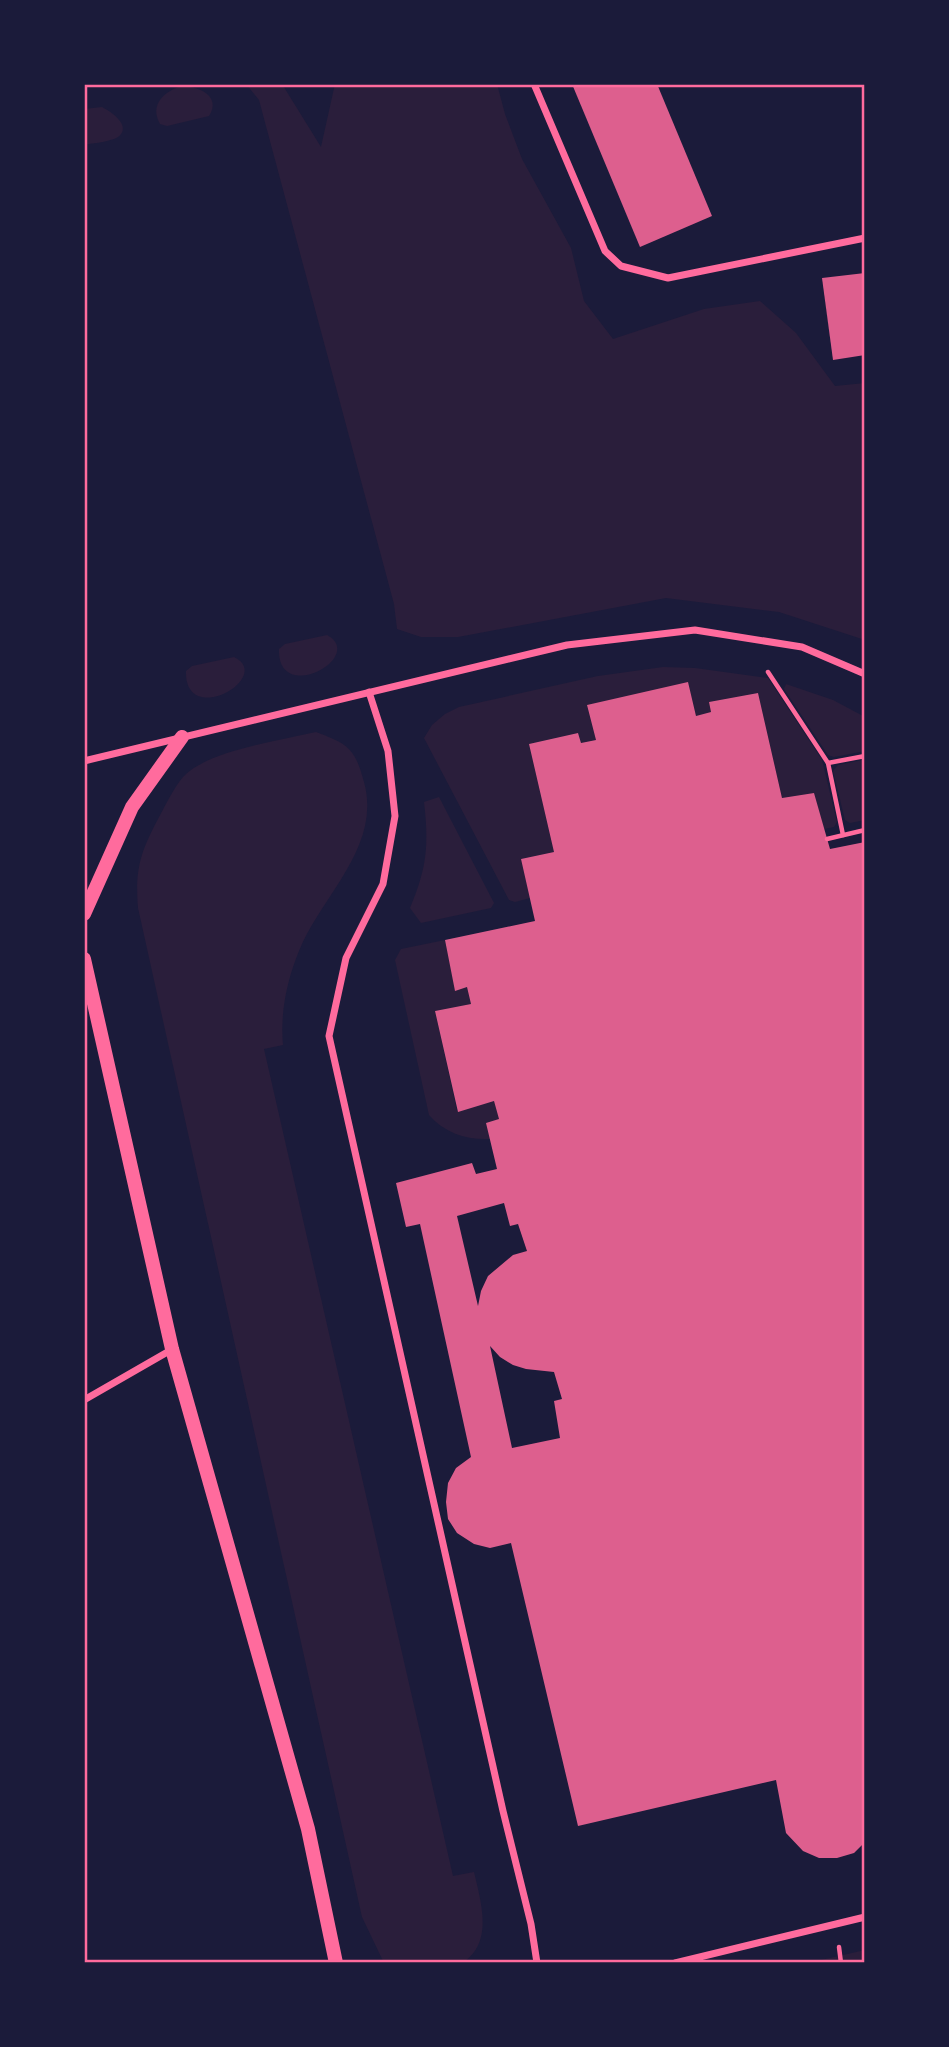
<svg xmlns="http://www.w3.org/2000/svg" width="949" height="2047" font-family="Poppins,sans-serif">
<rect width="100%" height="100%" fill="#1b1b3a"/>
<g fill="#2a1e3b">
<polygon points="246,84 282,84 321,147 335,84 497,84 505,114 522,159 571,248 584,301 613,339 704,309 760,301 796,333 835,386 865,383 865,640 779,612 666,598 458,637 421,637 397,629 394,604 259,100"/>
<path d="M 182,86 C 198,86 222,96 209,116 L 167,126 L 160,124 C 149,105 164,91 182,86 Z"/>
<path d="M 102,107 C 110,111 133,126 118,137 C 110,142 93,143 84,145 L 84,109 Z"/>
<path d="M 327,635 C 367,657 277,706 279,649 L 285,644 Z"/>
<path d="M 234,657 C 275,677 184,729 186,671 L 192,666 Z"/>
<polygon points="663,667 695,668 768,678 822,760 837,822 834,827 824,829 814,793 782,798 758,693 709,702 711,712 696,716 688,683 587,706 596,740 581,743 578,733 529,744 554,852 521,859 530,898 515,902 509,900 424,738 432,725 445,714 459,707 598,676"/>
<polygon points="786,684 833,700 865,717 865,751 834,757 828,755 784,689"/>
<path d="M 316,732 C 348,744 355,748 364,782 C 382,847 321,896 299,951 C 287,980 280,1013 283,1045 L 264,1049 L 453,1876 L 474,1872 C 481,1902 494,1943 462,1963 L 384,1963 L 362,1917 L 138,908 C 135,870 140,853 158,819 C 165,806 173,789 183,777 C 206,751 282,740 316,732 Z"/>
<polygon points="863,760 865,761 865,820 850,823 845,820 833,771 838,765"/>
<path d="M 439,797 L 494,903 L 491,908 L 421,923 L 410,908 C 427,868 429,845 424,802 Z"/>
<path d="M 445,940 L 455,990 L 467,987 L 471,1004 L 435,1011 L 457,1111 L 494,1101 L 499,1119 L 490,1139 C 466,1140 445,1133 429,1115 L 395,960 L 401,949 Z"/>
<polygon points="865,1950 865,1963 808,1963"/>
</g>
<g fill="#dd5f8e" fill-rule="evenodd">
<polygon points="572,84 657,84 712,216 640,247"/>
<polygon points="865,273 865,355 833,360 822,278"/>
<path d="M 688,682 L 696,716 L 711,712 L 709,702 L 758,693 L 782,798 L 814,793 L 830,849 L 865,842 L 865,1842 L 854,1853 L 837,1858 L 819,1858 L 803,1851 L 786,1833 L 776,1780 L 578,1826 L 511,1543 L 490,1548 L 474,1544 L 457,1533 L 448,1519 L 446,1502 L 448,1483 L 456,1468 L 471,1457 L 420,1224 L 406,1227 L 396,1183 L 472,1163 L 476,1174 L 497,1169 L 486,1123 L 499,1119 L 494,1101 L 458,1112 L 435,1011 L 471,1004 L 467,987 L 455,991 L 445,940 L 535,921 L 521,859 L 554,852 L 529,744 L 578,733 L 581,743 L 596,740 L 587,705 ZM 504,1203 L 510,1226 L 518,1224 L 527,1251 L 513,1255 L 488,1276 L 481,1291 L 478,1306 L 457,1216 ZM 490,1346 L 500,1357 L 513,1365 L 526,1369 L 554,1372 L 562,1399 L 554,1401 L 560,1438 L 512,1448 Z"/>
</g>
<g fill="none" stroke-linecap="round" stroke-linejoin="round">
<g stroke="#ff6b9d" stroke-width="4.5">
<polyline points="768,672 828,763 843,835"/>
<polyline points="828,763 865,756"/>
<polyline points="827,839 865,830"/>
<polyline points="839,1947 841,1963"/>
</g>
<g stroke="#ff6b9d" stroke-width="7">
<polyline points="534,84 605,251 621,266 668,278 865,238"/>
<polyline points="369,692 388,751 395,816 383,884 346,958 329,1036 503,1811 531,1924 537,1963"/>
<polyline points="84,761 567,645 695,630 802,647 865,674"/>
<polyline points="84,1400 171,1350"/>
<polyline points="675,1963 865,1917"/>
</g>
<g stroke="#ff6b9d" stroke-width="14">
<polyline points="84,914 132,807 182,737"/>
<polyline points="84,959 172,1349 308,1829 336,1963"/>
</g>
</g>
<rect width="949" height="2047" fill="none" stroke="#1b1b3a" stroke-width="172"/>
<rect x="86" y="86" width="777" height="1875" fill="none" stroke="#ff6b9d" stroke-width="2.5"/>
</svg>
